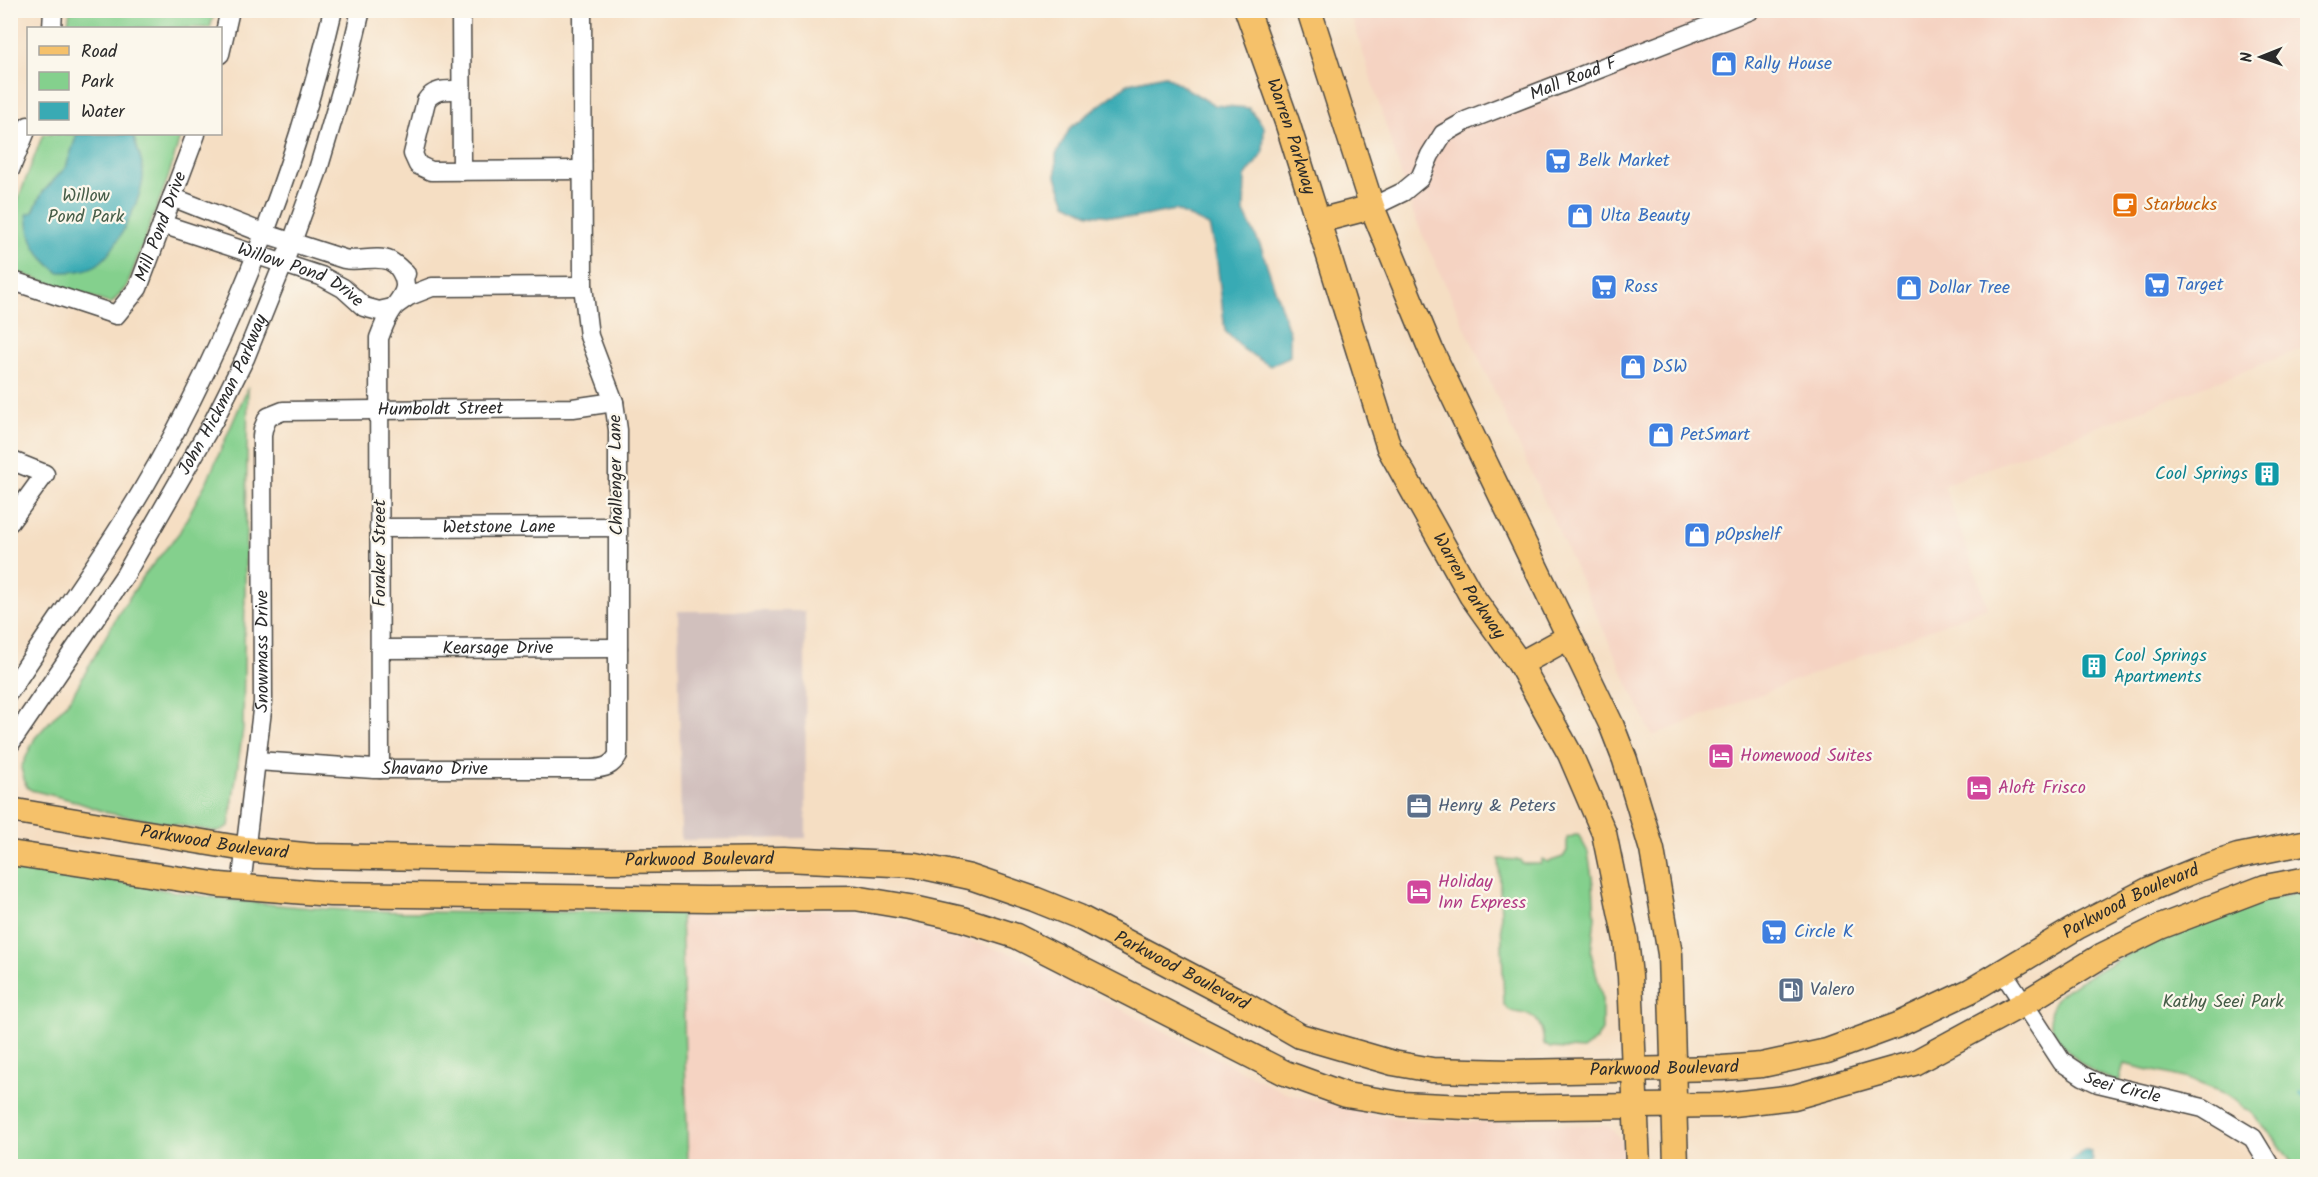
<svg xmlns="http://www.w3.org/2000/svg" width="2318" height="1177" font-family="Kalam,sans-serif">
<rect width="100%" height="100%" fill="#fbf7ec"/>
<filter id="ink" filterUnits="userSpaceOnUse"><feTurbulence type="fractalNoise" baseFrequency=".0167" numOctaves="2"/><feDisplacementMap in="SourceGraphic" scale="12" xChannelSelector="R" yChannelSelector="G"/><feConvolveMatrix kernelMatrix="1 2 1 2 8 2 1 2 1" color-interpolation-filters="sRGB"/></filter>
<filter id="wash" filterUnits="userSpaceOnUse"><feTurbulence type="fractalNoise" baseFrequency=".008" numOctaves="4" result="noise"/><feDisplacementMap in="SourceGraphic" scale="24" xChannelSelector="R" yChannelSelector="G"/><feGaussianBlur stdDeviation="1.35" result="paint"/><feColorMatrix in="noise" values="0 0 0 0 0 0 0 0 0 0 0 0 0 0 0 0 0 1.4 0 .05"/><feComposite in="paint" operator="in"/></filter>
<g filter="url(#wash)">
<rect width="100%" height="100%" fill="#f5dec3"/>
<g fill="#f5d3c2">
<polygon points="1350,11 2307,11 2307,347 1944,485 1988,607 1652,736 1414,216"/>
<polygon points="855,908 1014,954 1285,1093 1400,1120 1609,1126 1628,1148 1629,1166 688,1166 682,917"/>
</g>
<polygon fill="#d1c0bd" points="678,611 805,611 806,838 681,840"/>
<g fill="#84d08d" stroke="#587e5c" stroke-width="1.5">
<polygon points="70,11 215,11 210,28 67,28"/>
<polygon points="43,134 181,134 168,178 127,286 111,304 11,270 10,221"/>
<polygon points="248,387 243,729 229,826 218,832 108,813 71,800 31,790 26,786 21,768 35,738 71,698 119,613 145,574 179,533 209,477"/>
<path d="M 1578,834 L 1588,852 L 1593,884 L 1595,917 L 1591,953 L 1602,996 L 1602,1031 L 1595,1041 L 1583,1050 L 1550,1048 L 1544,1044 C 1540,999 1515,1022 1504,1005 L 1499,859 L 1521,860 L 1522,864 L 1541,864 L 1542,859 L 1548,862 L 1563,857 L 1567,851 L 1567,838 Z"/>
<path d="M 11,858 C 121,885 234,905 348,910 C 459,915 570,911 681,911 L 688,1166 L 28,1166 L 11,1162 Z"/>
<path d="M 2307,891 L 2307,1166 L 2294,1166 L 2273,1136 L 2250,1112 L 2226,1094 L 2188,1079 L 2124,1064 L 2119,1082 C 2096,1075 2074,1061 2060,1041 C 2050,1028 2046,1013 2056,999 C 2065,987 2082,981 2094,973 C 2142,945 2192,922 2245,905 C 2265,899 2287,896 2307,891 Z"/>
</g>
<g fill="#39aab4" stroke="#326a70" stroke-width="1.5">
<polygon points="1164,75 1214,105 1249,108 1264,127 1263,153 1245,177 1244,212 1261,247 1290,334 1290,356 1270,366 1244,350 1225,331 1217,261 1209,226 1175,210 1133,218 1089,214 1066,203 1056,177 1056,155 1070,128 1129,83"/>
<path d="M 77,134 L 133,134 C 136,147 143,160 143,174 C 144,194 116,252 98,264 C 86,272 72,272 58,272 C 36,254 29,243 27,214 L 33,212 L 42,193 L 66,167 Z"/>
<polygon points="2084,1150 2091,1152 2093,1161 2086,1166 2065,1166"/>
</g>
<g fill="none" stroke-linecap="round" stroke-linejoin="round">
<polyline stroke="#39aab4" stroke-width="4" points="2300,1093 2308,1098"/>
</g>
</g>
<g filter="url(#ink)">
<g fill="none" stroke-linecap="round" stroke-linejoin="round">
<defs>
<g id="minor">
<polyline points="461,10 462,171"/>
<polyline points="52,28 53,10"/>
<polyline points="220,54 230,10"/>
<path d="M 461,90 C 448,90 434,88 426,101 L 413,154 L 418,165 L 431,171 L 582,170"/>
<polyline points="10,170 28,126"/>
<path d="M 172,197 L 263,233 L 344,259 C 359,262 377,255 390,261 C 396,264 401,270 406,274"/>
<path id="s1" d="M 1372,207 L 1403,192 L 1420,178 L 1430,155 L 1443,134 L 1468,120 L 1750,10"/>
<path id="s2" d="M 162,224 L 321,276 L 343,288 L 364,307 L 379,311 L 392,308 L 409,296 L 432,287 L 583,286"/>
<path id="s3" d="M 10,280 L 116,315 L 138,288 L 196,134"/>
<polyline points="10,460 45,474 10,522"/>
<path id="s4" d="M 379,528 L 618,527"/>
<path id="s5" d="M 380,649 L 618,648"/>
<path d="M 10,691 C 46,635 86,581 121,525 C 217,373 292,185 333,10"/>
<path id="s6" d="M 10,744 L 125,575 L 214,420 L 245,358 L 292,242 L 317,173 L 343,85 L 361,10"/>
<path id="s7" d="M 257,761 L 374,769 L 592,769 C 605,768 612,766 618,755 L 618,430 L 614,402 L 589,336 L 583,286 L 582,10"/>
<path d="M 380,769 L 379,338 C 382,330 385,322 389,315 C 399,297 414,290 398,267"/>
<path id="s8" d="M 241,886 L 263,702 L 262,436 L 263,429 L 268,417 L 283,411 L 573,408 L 614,402"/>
<path id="s9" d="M 2003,972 L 2062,1062 L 2083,1076 L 2098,1083 L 2203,1108 L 2253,1138 L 2270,1166"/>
</g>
<g id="major">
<path id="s10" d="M 1247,10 L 1287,122 L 1389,448 L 1471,595 L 1520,664 L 1570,754 L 1604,833 L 1626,940 L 1630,976 L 1638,1166"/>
<polyline points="1309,10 1372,207 1431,350 1611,724 1625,760 1652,850 1670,954 1676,1166"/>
<polyline points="1318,221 1372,207"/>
<polyline points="1520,664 1569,637"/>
<path id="s11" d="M 10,810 L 245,849 L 314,856 L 612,861 L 784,859 L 915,865 L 970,877 L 1034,899 L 1079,917 L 1235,999 L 1300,1036 L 1393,1063 L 1432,1070 L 1512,1072 L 1722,1068 L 1762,1065 L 1827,1051 L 1898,1025 L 1970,991 L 2079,926 L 2150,889 L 2196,870 L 2238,856 L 2308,842"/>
<polyline points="10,853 220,885 330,894 707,899 855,898 909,907 962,919 1016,936 1285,1073 1346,1095 1401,1104 1487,1108 1724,1105 1794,1097 1914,1063 2023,1004 2103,955 2160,927 2265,887 2308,879"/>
</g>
</defs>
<use href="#minor" stroke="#494642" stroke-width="21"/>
<use href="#major" stroke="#494642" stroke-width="27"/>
<use href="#minor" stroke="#fff" stroke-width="18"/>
<use href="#major" stroke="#f5c16b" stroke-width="24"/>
</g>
</g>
<defs>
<symbol id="shop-square" viewBox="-11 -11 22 22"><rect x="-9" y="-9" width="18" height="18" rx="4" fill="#3f7fe0" stroke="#fbf7ec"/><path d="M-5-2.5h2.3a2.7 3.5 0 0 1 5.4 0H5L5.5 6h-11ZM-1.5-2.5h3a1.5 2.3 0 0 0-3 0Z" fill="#fff"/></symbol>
<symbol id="supermarket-square" viewBox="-11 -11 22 22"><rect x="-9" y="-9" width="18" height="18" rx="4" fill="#3f7fe0" stroke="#fbf7ec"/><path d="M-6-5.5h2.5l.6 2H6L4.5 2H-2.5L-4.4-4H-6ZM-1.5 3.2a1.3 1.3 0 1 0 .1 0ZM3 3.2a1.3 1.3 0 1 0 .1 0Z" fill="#fff"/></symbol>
<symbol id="cafe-square" viewBox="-11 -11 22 22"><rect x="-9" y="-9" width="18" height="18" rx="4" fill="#e8710a" stroke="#fbf7ec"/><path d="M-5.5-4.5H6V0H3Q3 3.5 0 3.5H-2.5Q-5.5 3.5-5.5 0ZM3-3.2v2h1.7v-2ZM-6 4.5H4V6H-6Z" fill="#fff"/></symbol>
<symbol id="building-square" viewBox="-11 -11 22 22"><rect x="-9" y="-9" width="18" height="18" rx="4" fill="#0f9aa8" stroke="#fbf7ec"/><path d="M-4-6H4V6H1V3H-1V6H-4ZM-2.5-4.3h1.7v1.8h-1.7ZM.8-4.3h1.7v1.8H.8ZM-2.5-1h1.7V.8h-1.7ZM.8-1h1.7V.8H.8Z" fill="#fff"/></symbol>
<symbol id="hotel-square" viewBox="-11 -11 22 22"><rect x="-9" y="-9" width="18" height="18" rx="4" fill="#d1479c" stroke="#fbf7ec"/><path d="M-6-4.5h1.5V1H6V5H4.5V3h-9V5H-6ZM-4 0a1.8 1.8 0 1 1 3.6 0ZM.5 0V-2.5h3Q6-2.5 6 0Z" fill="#fff"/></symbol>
<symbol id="office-square" viewBox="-11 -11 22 22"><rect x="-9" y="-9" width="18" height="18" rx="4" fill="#5c6f8a" stroke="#fbf7ec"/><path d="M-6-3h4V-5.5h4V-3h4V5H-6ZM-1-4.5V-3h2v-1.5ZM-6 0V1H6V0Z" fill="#fff"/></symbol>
<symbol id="fuel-square" viewBox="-11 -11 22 22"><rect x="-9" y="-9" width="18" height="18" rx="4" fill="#5c6f8a" stroke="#fbf7ec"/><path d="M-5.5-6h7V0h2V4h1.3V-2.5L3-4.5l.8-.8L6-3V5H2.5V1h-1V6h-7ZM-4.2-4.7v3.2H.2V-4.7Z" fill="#fff"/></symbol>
</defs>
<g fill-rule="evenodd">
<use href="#shop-square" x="1709" y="49" width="30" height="30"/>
<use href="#supermarket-square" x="1543" y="146" width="30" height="30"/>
<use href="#cafe-square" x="2110" y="190" width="30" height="30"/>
<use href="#shop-square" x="1565" y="201" width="30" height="30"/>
<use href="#supermarket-square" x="2142" y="270" width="30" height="30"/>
<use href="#supermarket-square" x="1589" y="272" width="30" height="30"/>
<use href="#shop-square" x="1894" y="273" width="30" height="30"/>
<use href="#shop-square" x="1618" y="352" width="30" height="30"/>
<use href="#shop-square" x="1646" y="420" width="30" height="30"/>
<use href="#building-square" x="2252" y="459" width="30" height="30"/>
<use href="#shop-square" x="1682" y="520" width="30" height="30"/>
<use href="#building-square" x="2079" y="651" width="30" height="30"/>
<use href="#hotel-square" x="1706" y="741" width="30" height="30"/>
<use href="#hotel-square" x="1964" y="773" width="30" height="30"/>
<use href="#office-square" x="1404" y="791" width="30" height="30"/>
<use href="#hotel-square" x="1404" y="877" width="30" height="30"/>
<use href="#supermarket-square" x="1759" y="917" width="30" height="30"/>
<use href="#fuel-square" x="1776" y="975" width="30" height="30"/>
</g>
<g text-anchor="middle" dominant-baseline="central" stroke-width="4.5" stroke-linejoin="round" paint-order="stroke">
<g font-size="18" fill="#366cbe" stroke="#fbf7ec" text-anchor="start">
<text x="1744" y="64">Rally House</text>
<text x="1578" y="161">Belk Market</text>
<text x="1600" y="216">Ulta Beauty</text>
<text x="2176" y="285">Target</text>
<text x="1624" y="287">Ross</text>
<text x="1928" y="288">Dollar Tree</text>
<text x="1652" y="367">DSW</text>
<text x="1680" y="435">PetSmart</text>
<text x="1716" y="535">pOpshelf</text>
<text x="1794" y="932">Circle K</text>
</g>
<g font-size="18" fill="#2b2b2b" stroke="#fbf7ec">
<text stroke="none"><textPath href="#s1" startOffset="248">Mall Road F</textPath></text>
<text stroke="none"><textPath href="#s10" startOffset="134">Warren Parkway</textPath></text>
<text stroke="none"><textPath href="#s3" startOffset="212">Mill Pond Drive</textPath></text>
<text stroke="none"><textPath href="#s2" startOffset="148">Willow Pond Drive</textPath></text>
<text stroke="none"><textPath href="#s6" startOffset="410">John Hickman Parkway</textPath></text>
<text stroke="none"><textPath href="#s8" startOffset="645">Humboldt Street</textPath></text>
<text transform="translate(617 475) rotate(-91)">Challenger Lane</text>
<text stroke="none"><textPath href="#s4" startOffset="120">Wetstone Lane</textPath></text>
<text transform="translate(380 553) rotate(-90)">Foraker Street</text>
<text stroke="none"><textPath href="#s10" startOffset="620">Warren Parkway</textPath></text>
<text stroke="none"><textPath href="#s5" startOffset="118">Kearsage Drive</textPath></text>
<text stroke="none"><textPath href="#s8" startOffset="236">Snowmass Drive</textPath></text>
<text stroke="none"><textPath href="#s7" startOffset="178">Shavano Drive</textPath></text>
<text stroke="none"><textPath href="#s11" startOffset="207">Parkwood Boulevard</textPath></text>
<text stroke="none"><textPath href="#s11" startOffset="693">Parkwood Boulevard</textPath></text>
<text stroke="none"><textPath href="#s11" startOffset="2205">Parkwood Boulevard</textPath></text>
<text stroke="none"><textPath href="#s11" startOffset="1197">Parkwood Boulevard</textPath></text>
<text stroke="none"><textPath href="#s11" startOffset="1701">Parkwood Boulevard</textPath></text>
<text stroke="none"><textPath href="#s9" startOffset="174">Seei Circle</textPath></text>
</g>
<g font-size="18" fill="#465d48" stroke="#fbf7ec">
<text x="86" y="196">Willow<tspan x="86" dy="21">Pond Park</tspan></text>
<text x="2223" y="1002">Kathy Seei Park</text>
</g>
<g font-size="18" fill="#c56008" stroke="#fbf7ec" text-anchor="start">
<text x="2144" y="205">Starbucks</text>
</g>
<g font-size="18" fill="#0d838f" stroke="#fbf7ec" text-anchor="end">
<text x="2248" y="474">Cool Springs</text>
<text x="2114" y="656" text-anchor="start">Cool Springs<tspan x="2114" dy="21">Apartments</tspan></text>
</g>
<g font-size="18" fill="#b23c85" stroke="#fbf7ec" text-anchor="start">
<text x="1740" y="756">Homewood Suites</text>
<text x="1998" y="788">Aloft Frisco</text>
<text x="1438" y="882">Holiday<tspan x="1438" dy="21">Inn Express</tspan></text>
</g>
<g font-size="18" fill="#4e5e75" stroke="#fbf7ec" text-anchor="start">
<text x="1438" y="806">Henry &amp; Peters</text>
<text x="1810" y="990">Valero</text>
</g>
</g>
<rect width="2318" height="1177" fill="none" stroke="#fbf7ec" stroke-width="36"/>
<rect x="27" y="27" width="195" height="108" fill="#fbf7ec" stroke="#a8a59f" stroke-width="1.5"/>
<rect x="39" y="46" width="30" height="9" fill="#f5c16b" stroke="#a8a59f" stroke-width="1.5"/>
<text x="81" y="57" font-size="18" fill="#2b2b2b">Road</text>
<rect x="39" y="72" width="30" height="18" fill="#84d08d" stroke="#a8a59f" stroke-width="1.5"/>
<text x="81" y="87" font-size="18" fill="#2b2b2b">Park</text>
<rect x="39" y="102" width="30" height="18" fill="#39aab4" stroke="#a8a59f" stroke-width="1.5"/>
<text x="81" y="117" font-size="18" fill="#2b2b2b">Water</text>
<g transform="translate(2261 57) rotate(269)" stroke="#fbf7ec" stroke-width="4.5" paint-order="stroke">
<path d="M0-4.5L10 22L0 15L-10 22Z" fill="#2b2b2b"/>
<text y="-9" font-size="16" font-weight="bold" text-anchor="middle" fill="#2b2b2b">N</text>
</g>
</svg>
